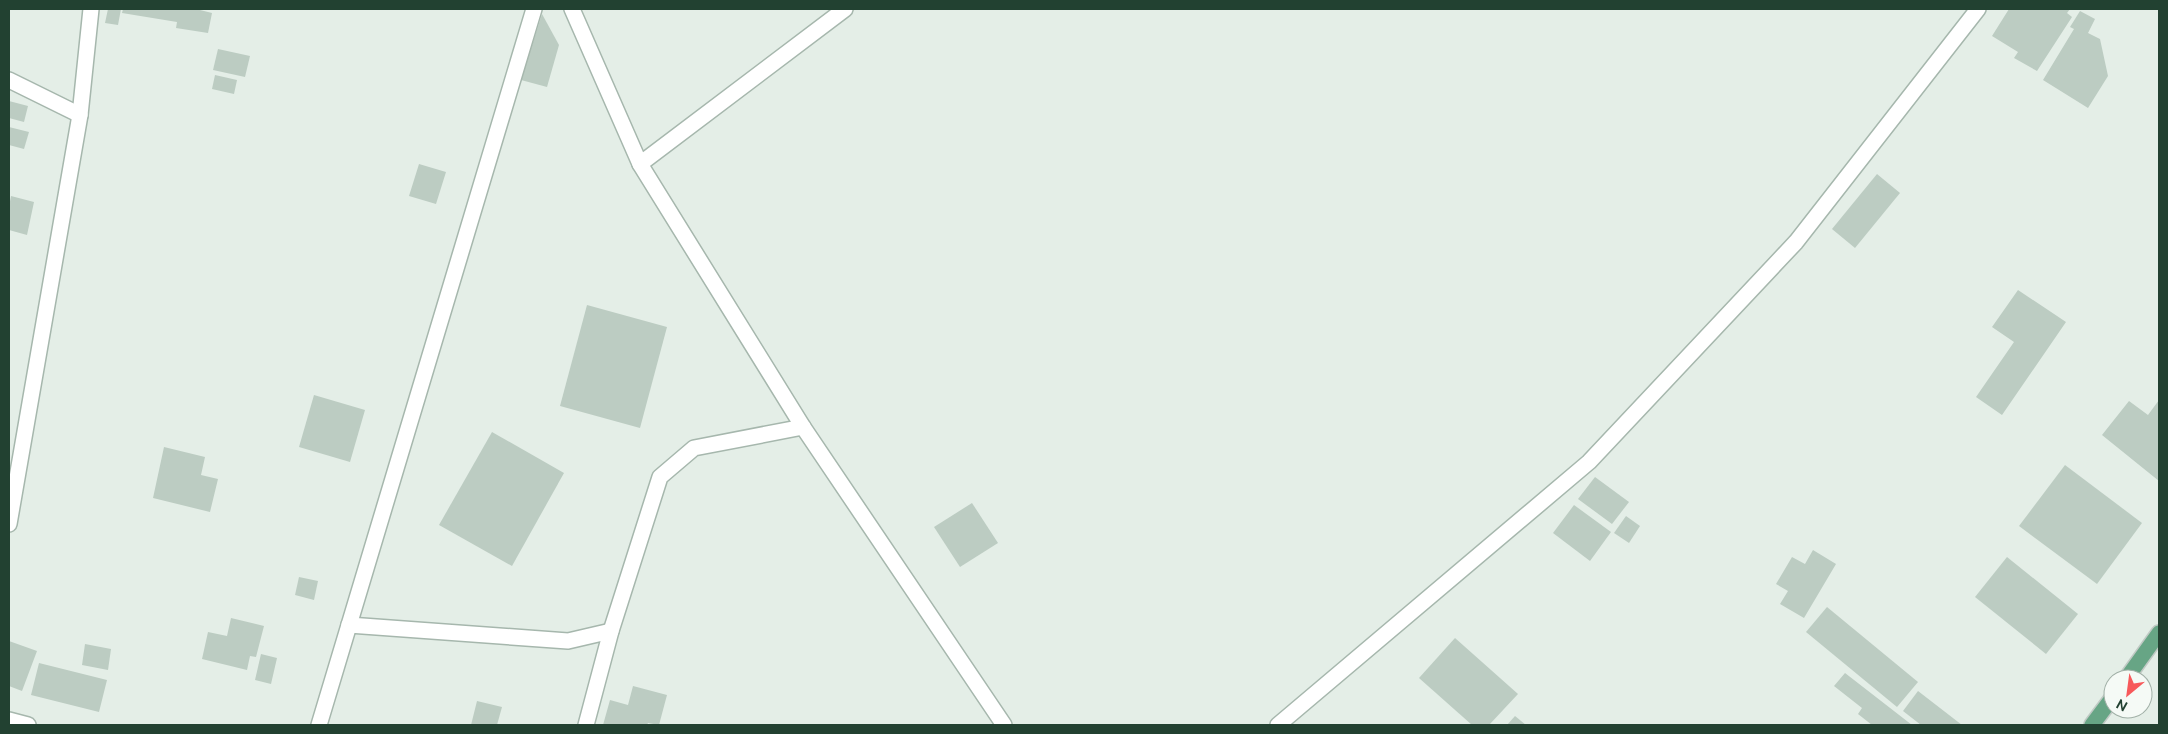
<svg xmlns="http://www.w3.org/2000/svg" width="2168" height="734" font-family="Ubuntu,sans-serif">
<rect width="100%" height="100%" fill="#e4eee7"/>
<g fill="#bcccc2">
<polygon points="108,9 121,9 118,25 105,23"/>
<polygon points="123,9 201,9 200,10 212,13 208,33 176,28 177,22 122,13"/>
<polygon points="2009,9 2070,9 2067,13 2072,17 2037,71 2014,58 2018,52 1992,36"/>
<polygon points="2080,11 2095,19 2088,33 2100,39 2108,76 2088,108 2043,80 2074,29 2070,27"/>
<polygon points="542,14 559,45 547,87 521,80"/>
<polygon points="218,49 250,56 245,77 213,70"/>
<polygon points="215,75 237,80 234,94 212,89"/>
<polygon points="9,101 28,106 24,122 9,118"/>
<polygon points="9,127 29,132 24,149 9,145"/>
<polygon points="419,164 446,172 436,204 409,196"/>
<polygon points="1877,174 1900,193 1855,248 1832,229"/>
<polygon points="11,196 34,202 27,235 9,230 9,207"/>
<polygon points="2018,290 2066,322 2002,415 1976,397 2014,342 1992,327"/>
<polygon points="587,305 667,327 640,428 560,406"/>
<polygon points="314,395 365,410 350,462 299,447"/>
<polygon points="2159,400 2159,481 2102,435 2129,401 2148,415"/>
<polygon points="492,432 564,473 512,566 439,525"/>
<polygon points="164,447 205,457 201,475 218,479 210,512 153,498"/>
<polygon points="2065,465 2142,523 2097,584 2019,526"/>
<polygon points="1595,477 1629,502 1612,524 1578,499"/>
<polygon points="972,503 998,543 960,567 934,527"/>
<polygon points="1574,505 1611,532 1590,561 1553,533"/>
<polygon points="1626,516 1640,526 1629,543 1614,533"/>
<polygon points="1813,550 1836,564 1804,618 1780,604 1788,591 1776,584 1792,557 1805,564"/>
<polygon points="2007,557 2078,614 2046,654 1975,597"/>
<polygon points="299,577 318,581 314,600 295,595"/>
<polygon points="1827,607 1918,682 1897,707 1806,632"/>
<polygon points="231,618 264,626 256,657 250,656 247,670 202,659 208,632 227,636"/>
<polygon points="1455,638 1518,694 1489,725 1472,725 1419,678"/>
<polygon points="9,641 37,651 22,691 9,686"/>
<polygon points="85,644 111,649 108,670 82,665"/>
<polygon points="261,654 277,658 271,684 255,680"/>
<polygon points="39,663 107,680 99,712 31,695"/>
<polygon points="1845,673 1912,725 1872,725 1858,714 1862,708 1834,686"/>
<polygon points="633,686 667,695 659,725 648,723 647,725 603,725 610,700 628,705"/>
<polygon points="1918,691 1962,725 1921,725 1903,711"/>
<polygon points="477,701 502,707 497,725 471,725"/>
<polygon points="1515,716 1526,725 1507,725"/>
</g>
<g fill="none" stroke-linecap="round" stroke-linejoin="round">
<defs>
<g id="street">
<polyline points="572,9 640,164 803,427 1004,725"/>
<polyline points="9,80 80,115"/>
<polyline points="640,164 845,9"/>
<polyline points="9,524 80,115 91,9"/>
<polyline points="349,625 568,641 611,631"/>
<polyline points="9,720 28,725"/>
<polyline points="319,725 534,9"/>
<polyline points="586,725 611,631 660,477 694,448 803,427"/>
<polyline points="1278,725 1589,462 1796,242 1978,9"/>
</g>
<g id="primary">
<polyline points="2126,679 2159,633"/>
<polyline points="2092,725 2113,697"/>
</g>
</defs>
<use href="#street" stroke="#a6b7ad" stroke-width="18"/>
<use href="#primary" stroke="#c1cac5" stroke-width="18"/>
<use href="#street" stroke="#fff" stroke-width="15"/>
<use href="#primary" stroke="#67a585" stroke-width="15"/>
</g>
<rect width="2168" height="734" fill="none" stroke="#224131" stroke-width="20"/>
<g transform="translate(2128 694) rotate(209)"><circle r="24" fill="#f5faf6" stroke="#a1b0a7"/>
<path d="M0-4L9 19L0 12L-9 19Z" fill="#f7595b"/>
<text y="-8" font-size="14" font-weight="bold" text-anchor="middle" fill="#224131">N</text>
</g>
</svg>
